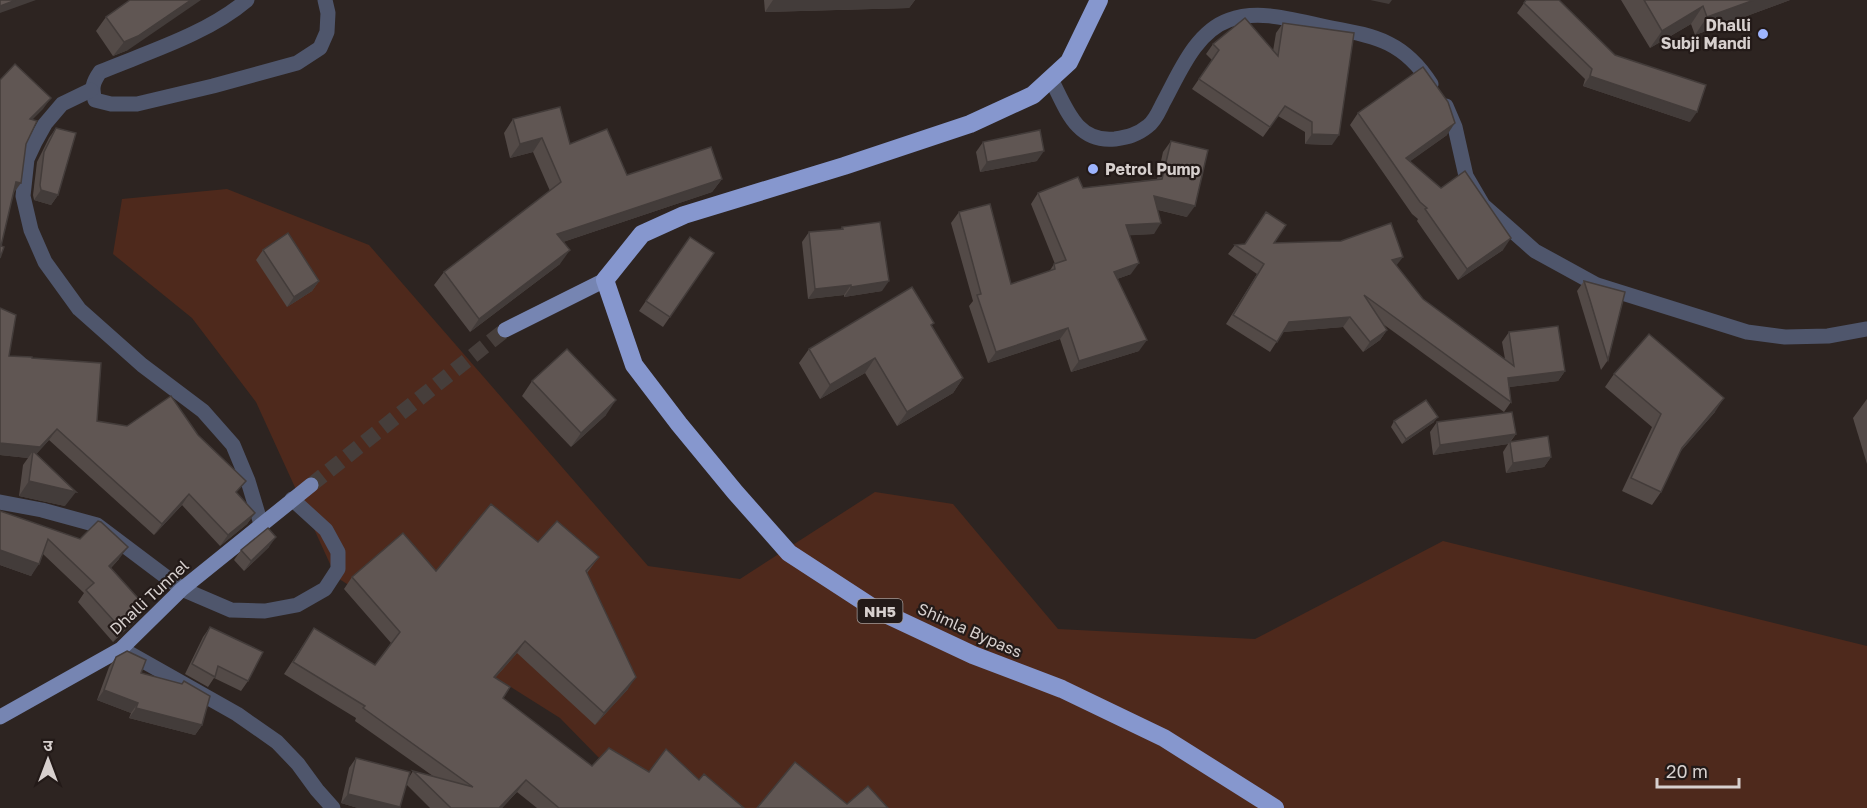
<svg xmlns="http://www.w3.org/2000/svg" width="1867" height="808" font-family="'Golos Text','Noto Sans Devanagari',sans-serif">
<rect width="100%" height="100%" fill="#2d2421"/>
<polygon fill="#4e291c" points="227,189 369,245 648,566 740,579 875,492 953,504 1058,629 1255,639 1443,541 1867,646 1867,808 648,808 560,718 336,577 256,402 192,318 113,254 122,199"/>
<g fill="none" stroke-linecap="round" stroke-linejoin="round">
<polyline stroke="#463e3b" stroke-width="15" stroke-dasharray="15 8" stroke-linecap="butt" points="311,485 505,330"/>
<g stroke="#4f566c" stroke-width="15">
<path d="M 247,0 C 207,34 148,52 100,72 C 93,82 91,88 95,100 L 111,104 L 137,104 L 213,86 L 297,63 L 320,48 L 327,32 L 328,13 L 325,0"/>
<path d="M 1051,79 C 1066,108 1076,143 1115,139 C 1128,137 1137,135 1148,126 C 1155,121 1159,111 1163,103 C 1179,74 1195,32 1229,20 C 1261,8 1300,22 1332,28 C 1377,36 1405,43 1431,84"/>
<polyline points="91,90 62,104 45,124 35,142 27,159 23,196 31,230 45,262 79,309 142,365 203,411 233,445 248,481 261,524"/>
<polyline points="1446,106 1455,127 1466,176 1483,205 1535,251 1597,285 1747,332 1785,337 1828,336 1867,329"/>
<polyline points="0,502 42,510 97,525 182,589 231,610 265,611 297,605 325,589 338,569 338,552 326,530 292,499"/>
<polyline points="129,653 237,714 277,742 298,764 317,790 333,808"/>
</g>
<g stroke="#7685b2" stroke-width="15">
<polyline points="505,330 605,280"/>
<polyline points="0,717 121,649 182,589 311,485"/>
</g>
<polyline stroke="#8697ce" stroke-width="18" points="1099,0 1069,62 1033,95 970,124 844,166 684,215 642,234 605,280 634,365 679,424 735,492 789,553 875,609 973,655 1062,689 1164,738 1275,808"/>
</g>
<g fill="#534a47">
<polygon points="130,0 128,50 113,56 96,31 106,17"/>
<polygon points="764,0 915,0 909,8 765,12"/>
<polygon points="1621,0 1790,0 1695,35 1691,24 1650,48"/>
<polygon points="1524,3 1615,55 1690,122 1583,86 1585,79 1517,13"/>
<polygon points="1283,23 1332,145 1305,144 1305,132 1278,116 1263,137 1192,89 1212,60 1206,54 1213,44 1273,51 1276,33"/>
<polygon points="1358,113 1447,135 1410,161 1503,250 1458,280 1417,221 1418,219 1412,214 1350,125"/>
<polygon points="513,119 570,144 627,175 722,179 712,192 563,242 560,264 470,332 434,285 444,272 550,191 533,152 510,158 504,133"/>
<polygon points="56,128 58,195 51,205 34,200 33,195 37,162 49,138"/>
<polygon points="1171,141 1187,217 1158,210 1154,234 1129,235 1131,274 1117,279 1139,351 1071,372 1060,339 988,363 969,306 973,301 951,223 959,212 1011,284 1049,272 1054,264 1055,264 1031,204 1038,193 1157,179 1163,152"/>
<polygon points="983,142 1037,161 980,172 976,152"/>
<polygon points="842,227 882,291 844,297 844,295 808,299 802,242 809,232 841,229"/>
<polygon points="690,237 714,253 663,327 639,311"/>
<polygon points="1274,243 1396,265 1423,299 1505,359 1502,342 1509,332 1565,371 1558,381 1509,387 1511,402 1504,412 1383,324 1387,330 1380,340 1363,352 1343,327 1283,332 1270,352 1226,324 1257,274 1228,254 1235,245"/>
<polygon points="263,250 319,281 312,291 287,307 256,260"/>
<polygon points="1584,281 1608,360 1601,370 1577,291"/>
<polygon points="0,308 9,356 32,358 97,421 237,494 255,513 247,524 220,546 182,505 154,535 49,440 36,454 65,506 19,496 23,465 28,458 0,455"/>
<polygon points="932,326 963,378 953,393 897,426 865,373 820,399 799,363 809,349"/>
<polygon points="1614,374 1715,412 1679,453 1661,492 1652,505 1622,491 1652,427 1605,387"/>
<polygon points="532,381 606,415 571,447 522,396"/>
<polygon points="1867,399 1867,464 1853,418"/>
<polygon points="1394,421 1434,422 1402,444 1391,427"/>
<polygon points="1437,422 1516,434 1511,441 1551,457 1544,467 1506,473 1503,452 1508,444 1433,455 1430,432"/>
<polygon points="0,511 119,559 111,568 146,607 137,619 113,642 78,602 84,593 43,554 31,576 0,565"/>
<polygon points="538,542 599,557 587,573 628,689 595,725 517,653 495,678 503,698 592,766 649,772 699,780 744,808 537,808 517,792 502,808 430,808 406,784 400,808 358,808 341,803 349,768 356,758 408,779 413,771 433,776 355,721 356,718 284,674 314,628 375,665 391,643 344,589 352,577 436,571"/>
<polygon points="269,547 244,571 234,560 241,550"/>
<polygon points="210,627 248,681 241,691 214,678 208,687 185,674 203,637"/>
<polygon points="116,657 141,673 202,725 195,735 129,718 131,713 97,700 109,667"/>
</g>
<g fill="#433c3a">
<polygon points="16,0 36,0 0,13 0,6"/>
<polygon points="191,0 201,0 128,50 113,56 124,42"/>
<polygon points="773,0 915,0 909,8 765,12"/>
<polygon points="1370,0 1392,0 1389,4"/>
<polygon points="1754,0 1790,0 1695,35 1707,17"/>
<polygon points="1703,6 1691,24 1650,48 1662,31"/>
<polygon points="1590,76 1697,112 1690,122 1583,86"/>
<polygon points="51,98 43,109 22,130 30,119"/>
<polygon points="1455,123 1447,135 1398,170 1406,158"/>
<polygon points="1312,134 1339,135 1332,145 1305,144"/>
<polygon points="542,138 533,152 510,158 520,144"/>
<polygon points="1044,151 1037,161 980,172 987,162"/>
<polygon points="722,179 712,192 548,247 557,234"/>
<polygon points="16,182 21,183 13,194 8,193"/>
<polygon points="41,190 58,195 51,205 34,200"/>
<polygon points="1154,196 1195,206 1187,217 1147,207"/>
<polygon points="1161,223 1154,234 1118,236 1126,225"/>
<polygon points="1511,238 1503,250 1458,280 1467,269"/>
<polygon points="570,250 560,264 470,332 479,319"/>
<polygon points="1403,257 1396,266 1392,260"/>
<polygon points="1139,263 1131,274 1106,283 1114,272"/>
<polygon points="319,281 312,291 287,307 294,297"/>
<polygon points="889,281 882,291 844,297 851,287"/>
<polygon points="851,285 844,295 808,299 815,289"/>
<polygon points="1350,317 1343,327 1282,332 1289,322"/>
<polygon points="1068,328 1060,339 988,363 996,352"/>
<polygon points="1387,330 1380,340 1363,352 1370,342"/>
<polygon points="1147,340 1139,351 1071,372 1079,361"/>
<polygon points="875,358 865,373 820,399 830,385"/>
<polygon points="1565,371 1558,381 1501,388 1508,378"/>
<polygon points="963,378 953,393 897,426 907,412"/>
<polygon points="1724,398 1715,412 1672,461 1682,448"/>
<polygon points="616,400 606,415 571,447 581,433"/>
<polygon points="1438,417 1434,422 1402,444 1406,439"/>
<polygon points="57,429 49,440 33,458 33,451 28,458 0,455 0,443"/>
<polygon points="1516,434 1508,444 1433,455 1440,445"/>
<polygon points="1551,457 1544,467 1506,473 1513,463"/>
<polygon points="29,481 76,492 65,506 19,496"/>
<polygon points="189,494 182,505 154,535 162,524"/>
<polygon points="255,513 247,524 220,546 228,535"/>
<polygon points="276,537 269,547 244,571 251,561"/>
<polygon points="128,547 119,559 101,578 109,566"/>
<polygon points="0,550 39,564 31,576 0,565"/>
<polygon points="146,607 137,619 113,642 122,630"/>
<polygon points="525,641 517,653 485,689 494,677"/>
<polygon points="636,677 628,689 595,725 604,713"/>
<polygon points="104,690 138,703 131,713 97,700"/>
<polygon points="136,708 202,725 195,735 129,718"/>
<polygon points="526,780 517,792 502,808 499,808"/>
<polygon points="348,794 400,807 400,808 358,808 341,803"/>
</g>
<g fill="#605653" stroke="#433c3a" stroke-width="1.5">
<polygon points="0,0 16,0 0,6"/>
<polygon points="130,0 191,0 138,36 124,42 106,17"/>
<polygon points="1526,0 1559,0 1615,55 1706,85 1697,112 1590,76 1592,69 1524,3"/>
<polygon points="1644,0 1754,0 1707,17 1703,6 1662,31"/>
<polygon points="1245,18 1278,56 1283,23 1354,33 1339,135 1312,134 1312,122 1285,106 1270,127 1199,79 1219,50 1213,44"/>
<polygon points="15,64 51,98 30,119 37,121 26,144 21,183 16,182 1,246 4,247 0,258 0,80"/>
<polygon points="1423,67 1448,102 1455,123 1406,158 1441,188 1465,171 1511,238 1467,269 1425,209 1427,208 1420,202 1358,113"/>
<polygon points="560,107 570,144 607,129 627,175 711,147 722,179 557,234 570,250 479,319 444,272 561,182 542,138 520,144 513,119"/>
<polygon points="56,128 76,133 58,195 41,190 40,185 44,152"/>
<polygon points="1040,130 1044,151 987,162 983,142"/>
<polygon points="1171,141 1208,150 1195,206 1154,196 1161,223 1126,225 1139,263 1114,272 1147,340 1079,361 1068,328 996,352 977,295 981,294 959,212 990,204 1011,284 1055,269 1054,264 1066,260 1038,193 1078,177 1083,188 1162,179"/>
<polygon points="1266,212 1286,225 1274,243 1341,241 1391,223 1403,257 1392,260 1423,299 1514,366 1509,332 1558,326 1565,371 1508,378 1511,402 1364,295 1387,330 1370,342 1350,317 1289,322 1277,342 1233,315 1264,264 1235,245 1245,244"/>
<polygon points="880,222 889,281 851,287 851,285 815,289 809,232 843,229 842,227"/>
<polygon points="288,233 319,281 294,297 263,250"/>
<polygon points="690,237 714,253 670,317 646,301"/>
<polygon points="1584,281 1625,292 1608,360 1590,300"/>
<polygon points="912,287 934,323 931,325 963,378 907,412 875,358 830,385 809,349"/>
<polygon points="0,308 16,315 9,356 32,357 32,358 101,363 97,421 127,426 171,396 198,435 246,481 236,492 255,513 228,535 189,494 162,524 57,429 40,447 0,443"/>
<polygon points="1649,334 1724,398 1682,448 1661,492 1631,478 1661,414 1614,374"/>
<polygon points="567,349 616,400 581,433 532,381"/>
<polygon points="1426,400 1438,417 1406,439 1394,421"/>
<polygon points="1512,412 1516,434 1440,445 1437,422"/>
<polygon points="1548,436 1551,457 1513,463 1510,442"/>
<polygon points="33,451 76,492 29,481"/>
<polygon points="491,504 538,542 557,521 599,557 586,571 636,677 604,713 525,641 494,677 510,687 503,698 592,766 609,748 649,772 666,749 699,780 704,774 744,808 559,808 526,780 499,808 451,808 413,771 473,787 363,708 365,706 293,662 314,628 375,665 400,632 352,577 403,533 436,571"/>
<polygon points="0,511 80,539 98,521 101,522 128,547 109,566 146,607 122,630 86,590 94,583 48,539 39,564 0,550"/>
<polygon points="268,528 276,537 251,561 241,550"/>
<polygon points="210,627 263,652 248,681 218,666 215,677 192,664"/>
<polygon points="127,651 146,660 141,673 182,684 184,681 210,696 202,725 136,708 138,703 104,690 116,657"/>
<polygon points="356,758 410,772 400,807 348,794"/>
<polygon points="795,762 847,804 868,786 888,808 757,808"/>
</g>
<g fill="#9db4fd" stroke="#231a18" stroke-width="2">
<circle cx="1763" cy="34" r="6"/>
<circle cx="1093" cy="169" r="6"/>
</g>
<g text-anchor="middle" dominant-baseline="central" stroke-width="4.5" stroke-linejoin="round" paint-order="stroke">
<rect fill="#231a18" stroke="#a19997" stroke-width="1.5" x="857.5" y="599" width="45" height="24" rx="4.5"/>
<g font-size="15" font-weight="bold" fill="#d7d0ce">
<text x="880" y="611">NH5</text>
</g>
<g font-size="16" font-weight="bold" fill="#d7d0ce" stroke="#231a18" text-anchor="end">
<text x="1751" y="25">Dhalli<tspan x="1751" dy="18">Subji Mandi</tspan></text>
<text x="1105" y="169" text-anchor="start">Petrol Pump</text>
</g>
<g font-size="16" fill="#d7d0ce" stroke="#231a18">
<text transform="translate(149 597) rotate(-43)">Dhalli Tunnel</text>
<text transform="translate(970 630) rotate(24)">Shimla Bypass</text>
</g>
</g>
<g transform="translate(48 760)" stroke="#231a18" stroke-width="4.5" paint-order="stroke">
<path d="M0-4.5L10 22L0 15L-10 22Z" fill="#d7d0ce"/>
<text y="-9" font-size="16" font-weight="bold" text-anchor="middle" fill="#d7d0ce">उ</text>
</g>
<path d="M1657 778v9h82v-9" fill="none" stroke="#d7d0ce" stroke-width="3"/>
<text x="1666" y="778" font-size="18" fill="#d7d0ce" stroke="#231a18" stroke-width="4.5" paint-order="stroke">20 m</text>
</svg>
